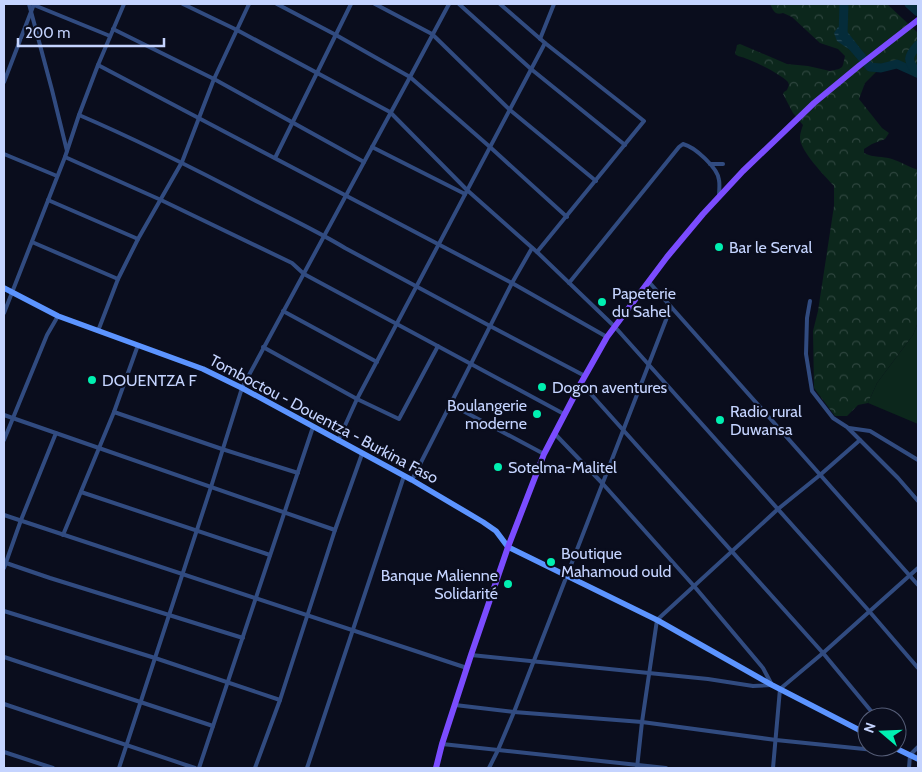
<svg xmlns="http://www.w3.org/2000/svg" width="922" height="772" font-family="Cabin,sans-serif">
<defs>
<pattern id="forest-crowns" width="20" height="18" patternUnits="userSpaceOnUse" patternTransform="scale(1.25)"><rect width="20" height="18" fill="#0c271c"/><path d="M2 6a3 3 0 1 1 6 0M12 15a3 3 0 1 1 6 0" fill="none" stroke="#2e453e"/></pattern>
<pattern id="water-rules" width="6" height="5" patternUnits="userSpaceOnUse" patternTransform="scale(1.25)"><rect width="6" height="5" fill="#052c3a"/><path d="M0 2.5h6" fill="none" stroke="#284a58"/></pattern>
</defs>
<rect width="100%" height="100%" fill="#0a0d1d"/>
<path fill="url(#forest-crowns)" d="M 770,4 L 887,4 L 917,32 L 918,32 L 918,78 L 902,63 L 879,69 L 865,83 L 859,99 L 882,128 L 889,133 L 885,139 L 872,144 L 864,149 L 864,153 C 874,158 882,156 892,159 C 901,162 909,167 918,170 L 918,322 L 913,335 L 877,383 L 868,403 L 858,405 L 847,416 L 835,416 L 814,388 L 813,331 L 818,311 L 834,206 L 834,186 C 825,176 799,150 800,137 C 800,133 802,128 803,125 L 793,113 L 783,94 L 784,92 L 787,90 L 789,85 L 788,82 C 779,73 751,59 738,56 L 735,54 L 737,45 L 740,44 L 787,64 L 808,66 L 830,71 L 839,69 L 842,67 L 843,65 L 845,56 L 838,49 L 820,43 L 792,17 L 783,13 C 775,16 773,10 770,4 Z"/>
<polygon fill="#0c271c" points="918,322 918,424 868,403 877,383 913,335"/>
<polygon fill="url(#water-rules)" points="838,27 846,30 859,47 853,52 837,41 834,33"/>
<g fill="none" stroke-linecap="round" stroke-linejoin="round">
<g stroke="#052c3a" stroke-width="9">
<polyline points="844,4 843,35 870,67 881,68 897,64 917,73"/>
<polyline points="909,4 918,12"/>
<path d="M 917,73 C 907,60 907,57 918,45"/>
</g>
<g stroke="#314b80" stroke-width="4">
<polyline points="29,4 52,90 67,151"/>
<polyline points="183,4 237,30 390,112 467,190 537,252 615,327 869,611 918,668"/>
<polyline points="277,4 336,35 410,77 490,147 567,217"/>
<polyline points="375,4 432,34 510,110 596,181"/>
<polyline points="459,4 531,69 625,145"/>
<polyline points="500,4 545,43 644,121 537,252"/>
<polyline points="34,5 110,36"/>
<polyline points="113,29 214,79 364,162"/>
<polyline points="540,39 554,4"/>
<polyline points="98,65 512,283 607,337"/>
<polyline points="4,82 34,4"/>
<path d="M 79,115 C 140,141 199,171 258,202 C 287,217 317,231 345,248 L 490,326 L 585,376"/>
<polyline points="372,147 465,194"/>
<polyline points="4,154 57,176"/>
<polyline points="65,157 161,200 292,263 304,274 564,414"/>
<polyline points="275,158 351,4"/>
<polyline points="710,164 723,164"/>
<polyline points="48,200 138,239"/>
<polyline points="32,242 118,279"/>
<polyline points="649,282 918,585"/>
<path d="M 569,283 L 679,147 L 683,144 C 695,147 718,168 719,180 C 720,185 719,191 719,197"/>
<polyline points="810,301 807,318 806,354 812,391 833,418 847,427 898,478 918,501"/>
<polyline points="283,311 377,362"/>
<polyline points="4,313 65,157 79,115 98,65 124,4"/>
<polyline points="98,331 118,279 138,239 182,162 214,79 249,4"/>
<polyline points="263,347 357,399 399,419 438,346"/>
<polyline points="581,383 823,653 876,717"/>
<polyline points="450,404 544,454"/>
<polyline points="114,412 222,449 298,473"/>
<polyline points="4,415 335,530"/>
<polyline points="849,428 870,431 918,460"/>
<polyline points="4,440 47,335 58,316"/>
<polyline points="338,441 357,399 545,43"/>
<polyline points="412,480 512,283 532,248"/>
<polyline points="81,492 270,555"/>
<polyline points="4,515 467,668"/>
<polyline points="63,535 114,412 138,345"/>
<polyline points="6,563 50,578 243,638"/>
<polyline points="4,568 21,520 56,433"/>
<polyline points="4,611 155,658 280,700"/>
<polyline points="471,655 708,679 753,686 772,685 763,668 694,586 603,484 555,434"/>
<polyline points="4,657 213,726"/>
<polyline points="4,704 195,768"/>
<polyline points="455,705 514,712 642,722 776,740 874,750 891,747"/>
<polyline points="442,744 666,768"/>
<polyline points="4,752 53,768"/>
<polyline points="119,768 211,487 242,388 410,77 449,4"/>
<polyline points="199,768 313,427"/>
<polyline points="255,768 280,700 335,530 362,454"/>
<polyline points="307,768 404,476"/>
<polyline points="489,768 498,750 514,712 671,307"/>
<polyline points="637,768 642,722 657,620 778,509 820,475 860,440"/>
<polyline points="773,768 780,689 823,653 918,568"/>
<polyline points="909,768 910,755 918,747"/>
</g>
<g stroke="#5c94ff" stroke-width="5.5">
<polyline points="4,288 58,316 203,369 242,388 412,480 483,522 496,531 508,547 657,620 772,685 867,734"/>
<polyline points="893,747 918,759"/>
</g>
<polyline stroke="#7b4cff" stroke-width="6" points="436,768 442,744 471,655 508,547 544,454 581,383 607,337 667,257 703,214 743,171 814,103 860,65 918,20"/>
</g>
<g fill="#00f0b1" stroke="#0a0d1d" stroke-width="2">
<circle cx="719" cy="247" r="5"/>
<circle cx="602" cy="302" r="5"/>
<circle cx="92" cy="380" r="5"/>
<circle cx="542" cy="387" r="5"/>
<circle cx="537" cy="414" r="5"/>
<circle cx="720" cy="420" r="5"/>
<circle cx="498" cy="467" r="5"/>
<circle cx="551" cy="562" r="5"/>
<circle cx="508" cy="584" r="5"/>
</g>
<g text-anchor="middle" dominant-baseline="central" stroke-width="4.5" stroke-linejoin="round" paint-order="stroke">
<g font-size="16" fill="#c5d4ff" stroke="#0a0d1d" text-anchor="start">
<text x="729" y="247">Bar le Serval</text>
<text x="612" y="293">Papeterie<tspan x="612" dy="18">du Sahel</tspan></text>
<text x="102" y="380">DOUENTZA F</text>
<text x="552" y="387">Dogon aventures</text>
<text x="527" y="405" text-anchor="end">Boulangerie<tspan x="527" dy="18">moderne</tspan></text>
<text x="730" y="411">Radio rural<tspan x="730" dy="18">Duwansa</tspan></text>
<text x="508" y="467">Sotelma-Malitel</text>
<text x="561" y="553">Boutique<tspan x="561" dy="18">Mahamoud ould</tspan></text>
<text x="498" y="575" text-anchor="end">Banque Malienne<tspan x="498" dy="18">Solidarité</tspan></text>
</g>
<g font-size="16" fill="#c5d4ff" stroke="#0a0d1d">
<text transform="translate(324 419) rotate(28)">Tomboctou - Douentza - Burkina Faso</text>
</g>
</g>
<rect width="922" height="772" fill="none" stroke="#c5d4ff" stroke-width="10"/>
<g transform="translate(882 732) rotate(289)"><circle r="24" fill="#0a0d1d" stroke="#555d77"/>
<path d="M0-4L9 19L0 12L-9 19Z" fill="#00f0b1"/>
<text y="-8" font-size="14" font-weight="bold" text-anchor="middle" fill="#c5d4ff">N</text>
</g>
<path d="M18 38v8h146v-8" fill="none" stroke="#c5d4ff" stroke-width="2.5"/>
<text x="25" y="38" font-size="15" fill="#c5d4ff" stroke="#0a0d1d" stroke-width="4" paint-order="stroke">200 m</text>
</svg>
